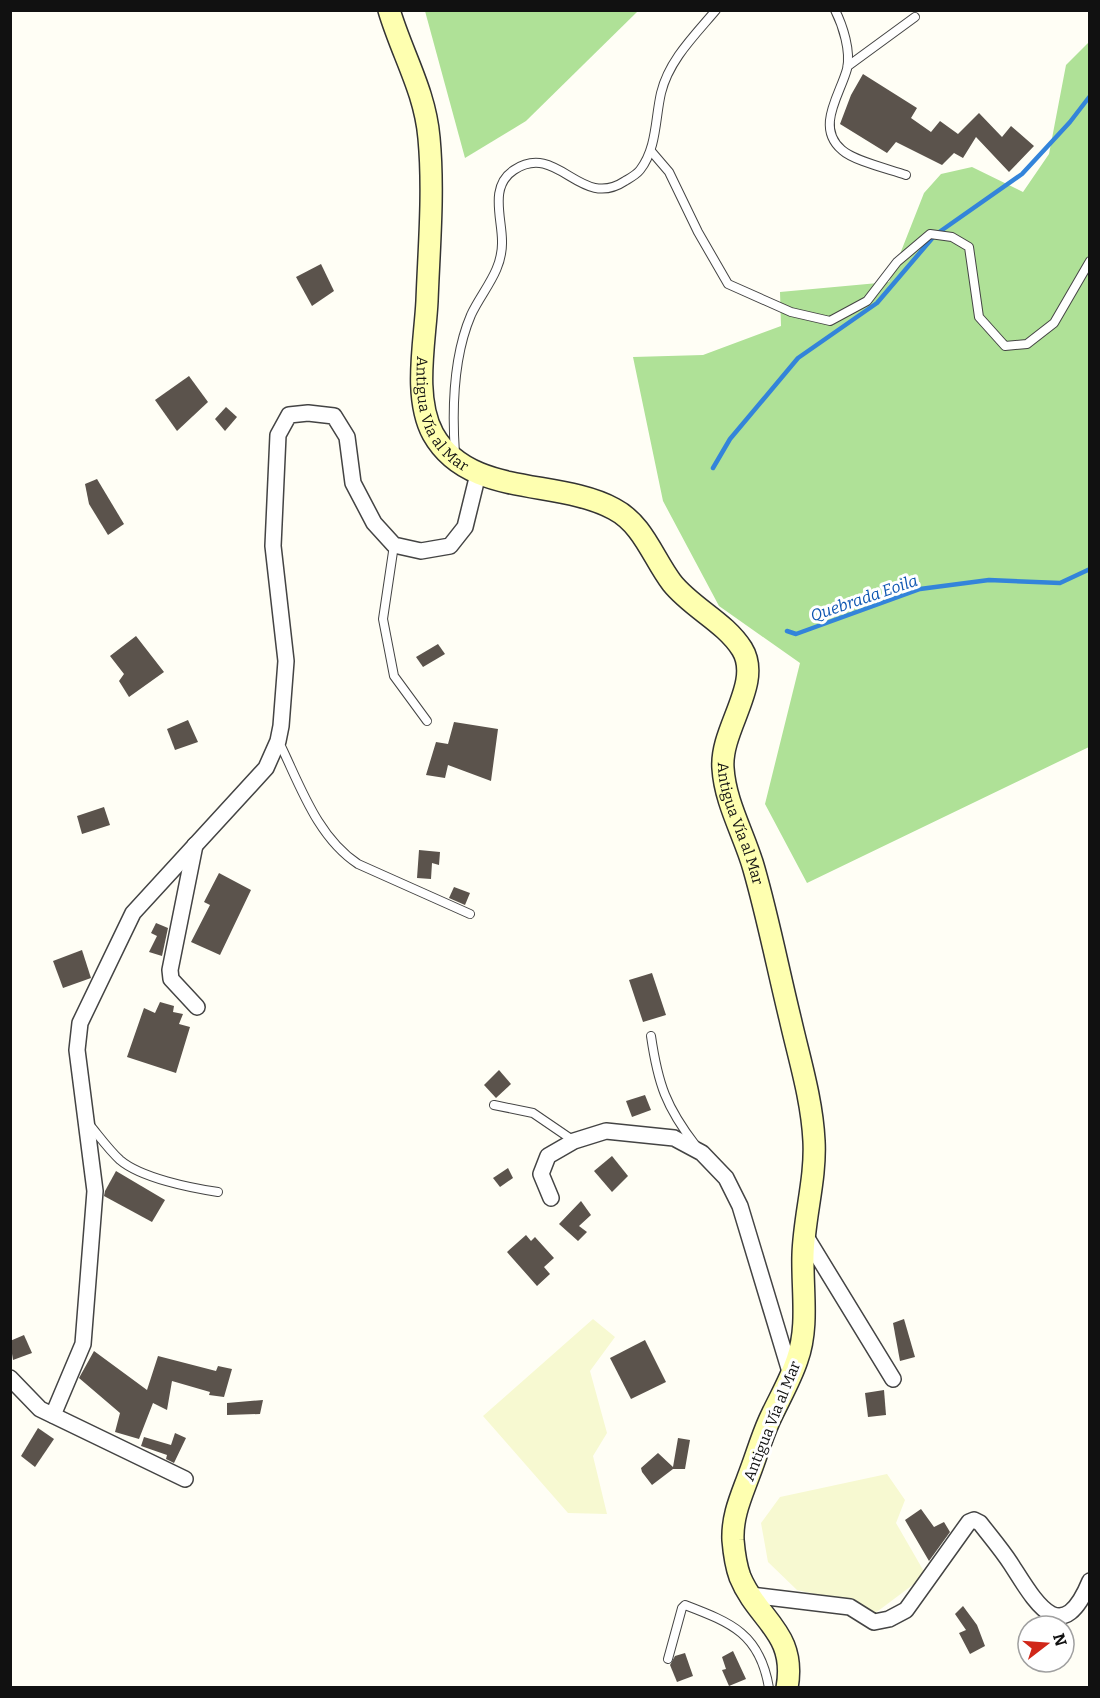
<svg xmlns="http://www.w3.org/2000/svg" width="1100" height="1698" font-family="Bitter,serif">
<rect width="100%" height="100%" fill="#fffef5"/>
<g fill="#f7f9d1">
<polygon points="593,1319 615,1337 590,1371 607,1433 593,1456 607,1514 568,1513 483,1416"/>
<polygon points="887,1474 905,1500 896,1523 926,1575 874,1614 857,1603 797,1590 768,1562 761,1523 780,1497"/>
</g>
<g fill="#afe197">
<polygon points="425,11 425,10 638,11 526,121 465,158"/>
<polygon points="1089,42 1089,747 807,883 765,804 800,663 719,606 663,501 633,357 703,355 781,326 780,292 889,282 924,193 941,174 972,167 1023,192 1049,154 1066,65"/>
</g>
<g fill="none" stroke-linecap="round" stroke-linejoin="round">
<g stroke="#3384da" stroke-width="4.5">
<polyline points="713,468 730,439 798,358 877,303 935,235 1022,174 1070,122 1090,96"/>
<polyline points="787,631 796,634 920,589 989,580 1060,583 1090,569"/>
</g>
</g>
<g fill="#5b534c">
<polygon points="863,74 917,108 911,118 931,132 940,121 958,134 979,113 1002,137 1011,126 1034,146 1009,172 976,137 963,158 954,153 942,165 896,142 887,153 840,124 851,95"/>
<polygon points="321,264 334,291 312,306 296,277"/>
<polygon points="189,376 208,402 177,431 155,400"/>
<polygon points="226,407 237,417 225,431 215,419"/>
<polygon points="97,479 124,524 108,535 89,504 85,484"/>
<polygon points="136,636 164,672 129,697 119,681 124,674 110,656"/>
<polygon points="438,644 445,654 423,667 416,657"/>
<polygon points="188,720 198,742 175,750 167,729"/>
<polygon points="454,722 498,729 491,781 448,765 445,778 426,775 436,742 448,744"/>
<polygon points="104,807 110,825 82,834 77,816"/>
<polygon points="419,850 440,852 439,865 432,863 431,879 417,878"/>
<polygon points="219,873 251,890 220,955 191,942 210,905 204,902"/>
<polygon points="454,887 470,893 465,905 449,898"/>
<polygon points="156,923 168,928 162,956 149,952 157,936 151,933"/>
<polygon points="82,950 91,978 63,988 53,961"/>
<polygon points="652,973 666,1015 643,1022 629,980"/>
<polygon points="160,1002 174,1006 173,1012 183,1014 179,1024 190,1027 176,1073 127,1057 144,1008 155,1013"/>
<polygon points="499,1070 511,1084 496,1098 484,1085"/>
<polygon points="645,1095 651,1110 632,1117 626,1101"/>
<polygon points="612,1156 628,1176 612,1192 594,1171"/>
<polygon points="508,1168 513,1178 500,1187 493,1178"/>
<polygon points="116,1171 165,1200 152,1222 104,1196 105,1191"/>
<polygon points="581,1201 591,1215 579,1226 587,1232 578,1241 559,1224"/>
<polygon points="526,1235 531,1241 535,1237 554,1258 544,1267 550,1274 537,1286 507,1252"/>
<polygon points="904,1319 915,1357 900,1361 893,1323"/>
<polygon points="24,1335 32,1353 13,1360 10,1341"/>
<polygon points="645,1340 666,1382 631,1399 610,1358"/>
<polygon points="94,1351 147,1390 158,1356 216,1371 218,1366 232,1369 224,1397 209,1395 210,1392 172,1381 167,1410 153,1403 139,1439 115,1432 120,1413 79,1378"/>
<polygon points="884,1390 886,1415 868,1417 865,1393"/>
<polygon points="263,1400 260,1414 227,1415 227,1403"/>
<polygon points="38,1428 54,1439 35,1467 21,1456"/>
<polygon points="175,1433 186,1438 174,1463 166,1459 167,1455 141,1446 144,1437 171,1445"/>
<polygon points="678,1438 690,1440 685,1469 673,1469 652,1485 642,1472 641,1468 658,1453 673,1467"/>
<polygon points="921,1509 934,1527 944,1522 950,1532 929,1561 905,1520"/>
<polygon points="963,1606 977,1625 985,1646 970,1654 959,1633 966,1630 955,1614"/>
<polygon points="733,1651 746,1679 729,1686 722,1670 726,1669 722,1657"/>
<polygon points="685,1653 693,1676 677,1682 670,1665 675,1656"/>
</g>
<g fill="none" stroke-linecap="round" stroke-linejoin="round">
<defs>
<g id="service">
<path d="M 835,10 C 843,26 851,51 847,69 C 840,95 815,127 842,150 C 854,161 889,169 906,175"/>
<polyline points="848,66 915,17"/>
<polyline points="651,151 669,172 698,232 728,284 791,312 830,321 867,301 897,262 930,234 952,237 969,247 979,317 1005,346 1027,344 1054,323 1090,261"/>
<path d="M 455,454 C 452,410 453,357 471,315 C 482,291 503,271 502,241 C 502,218 489,186 514,170 C 558,141 580,211 625,181 C 630,178 636,175 640,170 C 657,148 655,119 661,93 C 669,60 695,35 716,10"/>
<polyline points="394,545 383,619 394,676 427,721"/>
<path d="M 279,742 C 300,785 317,837 358,864 L 470,914"/>
<path d="M 651,1036 C 658,1084 666,1107 696,1146"/>
<polyline points="494,1105 533,1113 574,1141"/>
<path d="M 89,1124 C 99,1136 109,1150 120,1160 C 141,1178 191,1188 218,1192"/>
<path d="M 668,1659 L 682,1608 L 685,1605 C 732,1623 760,1634 769,1688"/>
</g>
<g id="minor">
<polyline points="195,845 170,970 171,979 197,1007"/>
<polyline points="551,1198 541,1174 548,1156 574,1141 606,1131 674,1138 702,1153 726,1178 740,1206 791,1375"/>
<polyline points="805,1235 893,1379"/>
<polyline points="10,1378 40,1409 185,1479"/>
<polyline points="53,1415 83,1344 95,1191 77,1050 80,1023 133,913 266,768 278,741 281,726 286,661 273,546 278,435 289,415 308,413 334,416 347,437 353,483 374,523 394,545 421,551 450,546 465,527 478,474"/>
<path d="M 751,1595 L 850,1607 L 874,1622 L 889,1619 L 906,1610 L 969,1522 L 974,1520 L 980,1523 C 990,1536 1002,1550 1011,1564 C 1035,1601 1061,1651 1090,1581"/>
</g>
<g id="secondary">
<path id="s1" d="M 389,10 C 402,54 425,91 429,138 C 434,192 429,247 427,301 C 425,342 413,397 433,434 C 469,498 557,478 614,509 C 643,524 653,558 672,583 C 692,608 725,622 742,649 C 763,683 720,729 723,768 C 725,803 745,836 754,869 C 768,918 778,969 790,1018 C 799,1058 812,1099 814,1141 C 816,1179 804,1217 803,1255 C 802,1290 809,1327 797,1360 C 790,1381 778,1401 769,1421 C 761,1439 756,1457 749,1475 C 741,1497 732,1516 733,1540 C 734,1552 736,1566 740,1577 C 758,1621 797,1632 787,1688"/>
</g>
</defs>
<use href="#service" stroke="#444" stroke-width="10"/>
<use href="#minor" stroke="#444" stroke-width="18"/>
<use href="#secondary" stroke="#333" stroke-width="24"/>
<use href="#service" stroke="#fff" stroke-width="8"/>
<use href="#minor" stroke="#fff" stroke-width="15"/>
<use href="#secondary" stroke="#feffb0" stroke-width="21"/>
</g>
<g text-anchor="middle" dominant-baseline="central" stroke-width="6" stroke-linejoin="round" paint-order="stroke">
<g font-size="15" fill="#111" stroke="#fff">
<text stroke="none"><textPath href="#s1" startOffset="417">Antigua Vía al Mar</textPath></text>
<text stroke="none"><textPath href="#s1" startOffset="1008">Antigua Vía al Mar</textPath></text>
<text transform="translate(772 1421) rotate(-68)">Antigua Vía al Mar</text>
</g>
<g font-size="16" font-style="italic" fill="#0c55b1" stroke="#fff">
<text transform="translate(864 598) rotate(-19)">Quebrada Eoila</text>
</g>
</g>
<rect width="1100" height="1698" fill="none" stroke="#111111" stroke-width="24"/>
<g transform="translate(1046 1644) rotate(73)"><circle r="28" fill="#ffffff" stroke="#a0a0a0" stroke-width="1.5"/>
<path d="M0-4.5L10 22L0 15L-10 22Z" fill="#d02719"/>
<text y="-9" font-size="16" font-weight="bold" text-anchor="middle" fill="#111111">N</text>
</g>
</svg>
